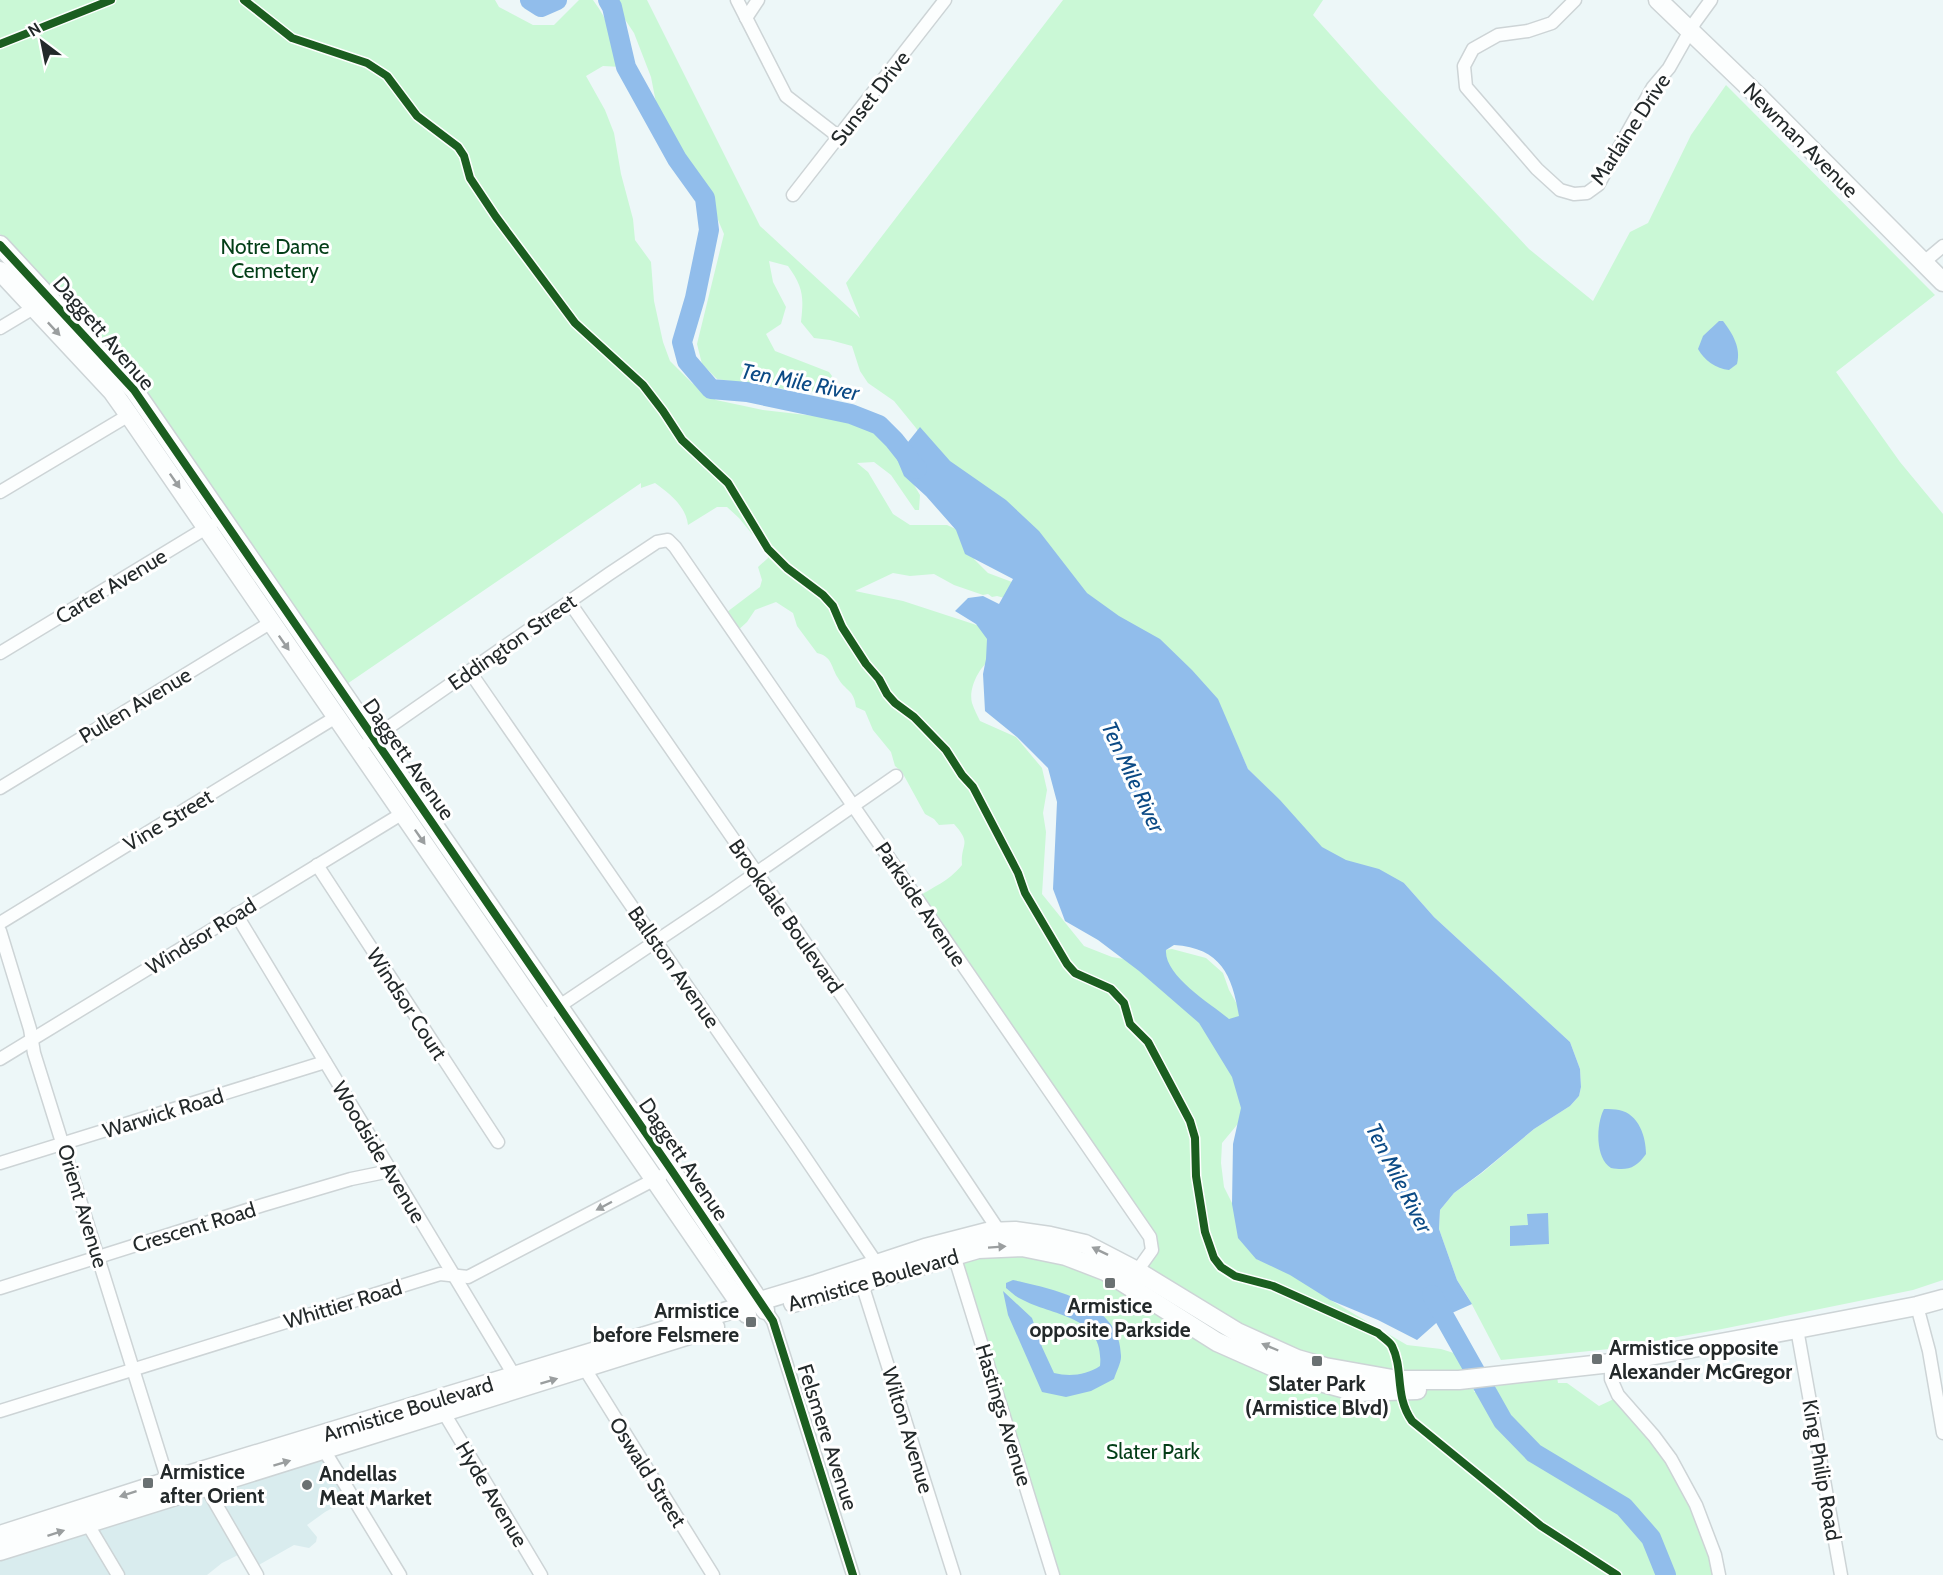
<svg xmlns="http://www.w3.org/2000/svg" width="1943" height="1575" font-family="Cabin,sans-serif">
<rect width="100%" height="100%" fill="#edf7f8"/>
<polygon fill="#d9ecee" points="323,1453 354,1496 325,1512 307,1525 317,1537 316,1542 309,1548 294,1545 257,1566 246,1551 222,1563 207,1575 0,1575 0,1554"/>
<g fill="#caf8d6">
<path d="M 0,0 L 495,0 L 499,7 L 533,25 L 554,25 L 579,0 L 593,0 C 608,19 616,44 622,67 L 603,66 L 586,76 L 605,110 L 614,133 L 621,174 L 633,219 L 635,240 L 651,262 L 654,301 L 663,342 L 670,361 L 692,383 L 716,400 L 763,410 L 850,420 L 872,427 L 886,438 L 920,495 L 919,510 L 915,510 L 891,475 L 874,462 L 857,463 L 868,472 L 893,514 L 910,525 L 947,525 L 971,536 L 974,559 L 988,573 L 1036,591 L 1008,599 L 997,596 L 992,597 L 988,594 L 983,595 L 954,585 L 934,574 L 910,576 L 893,573 L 855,591 L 903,601 L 1001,633 L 993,658 C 980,665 968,688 972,703 C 974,709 977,715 980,721 L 1016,737 L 1042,768 L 1047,790 L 1043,813 L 1046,832 L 1042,894 L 1084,946 L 1112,957 L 1124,959 L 1148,952 L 1172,949 L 1206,958 L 1223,973 L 1229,990 L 1242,1013 L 1251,1108 L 1222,1143 L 1221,1163 L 1224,1187 L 1234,1207 L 1238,1233 L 1258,1260 L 1297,1273 L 1327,1298 L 1407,1345 L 1441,1349 L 1460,1355 L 1472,1367 L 1474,1392 L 1495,1390 L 1496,1377 L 1556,1371 L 1558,1383 L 1567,1383 L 1599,1406 L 1616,1398 L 1679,1473 L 1719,1575 L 1058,1575 L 958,1260 L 991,1252 L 1058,1260 L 1120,1287 L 1151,1244 L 917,898 C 935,885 947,883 962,865 C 960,843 973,845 954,824 L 939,825 L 934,819 L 925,814 L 902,772 L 895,766 L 891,752 L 873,730 L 865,711 L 856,707 C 854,689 845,691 838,678 C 831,667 832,656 817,653 L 797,626 L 793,613 L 776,602 L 755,610 L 747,622 L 735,633 L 723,615 L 760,587 L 762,580 L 758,567 L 768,558 L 767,549 L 761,538 L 752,534 L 739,518 L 727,507 L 717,507 L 688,525 C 686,506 669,493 655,483 L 641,488 L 641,483 L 347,684 L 126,366 L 0,234 Z"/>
<path d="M 612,0 L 647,0 L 760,226 L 860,318 L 846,283 L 1063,0 L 1323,0 L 1313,15 L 1378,88 L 1529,249 L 1593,301 L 1630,232 L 1648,223 L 1691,135 L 1726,85 L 1935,295 L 1836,372 L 1900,462 L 1943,514 L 1943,1280 L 1913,1290 L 1722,1329 L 1609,1349 L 1501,1360 L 1468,1297 L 1457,1280 L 1439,1229 L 1440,1210 L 1454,1193 L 1482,1173 L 1534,1129 L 1570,1106 L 1579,1096 L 1581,1087 L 1580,1069 L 1570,1042 L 1434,917 L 1404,883 L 1355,905 L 1278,799 L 1248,769 L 1235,740 L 1130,655 L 1068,570 L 923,440 L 916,428 L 894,401 L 868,383 L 860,371 L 852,346 L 830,340 L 814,338 L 801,322 C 804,296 803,287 788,266 L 769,261 L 773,282 L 786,307 L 781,324 L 766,334 L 775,351 L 829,372 L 832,376 L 825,389 L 820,392 L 797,391 L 717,379 L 702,364 L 697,344 L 724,234 L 701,180 L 659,118 L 651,77 L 634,33 Z"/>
</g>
<g fill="#91bdeb" fill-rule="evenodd">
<path d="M 1719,321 L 1723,321 C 1733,334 1741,348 1737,364 L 1729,370 C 1716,369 1704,360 1698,349 L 1703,336 Z"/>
<path d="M 920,427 L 950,461 L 1006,500 L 1039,531 L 1087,593 L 1119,616 L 1160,639 L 1192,670 L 1218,699 L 1248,769 L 1280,800 L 1322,847 L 1346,860 L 1379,869 L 1404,883 L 1434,917 L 1570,1042 L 1580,1069 L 1581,1087 L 1579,1096 L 1570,1106 L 1534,1129 L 1481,1173 L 1454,1193 L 1440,1210 L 1439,1229 L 1457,1280 L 1472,1304 L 1443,1317 L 1417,1340 L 1378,1320 L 1330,1300 L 1290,1275 L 1256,1259 L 1238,1238 L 1232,1204 L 1233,1144 L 1241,1108 L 1232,1077 L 1199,1023 L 1139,971 L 1098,940 L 1065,921 L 1053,889 L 1057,802 L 1048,768 L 1017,737 L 985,711 L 983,674 L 986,659 L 987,639 L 976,624 L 955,611 L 968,598 L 983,596 L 999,604 L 1013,579 L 965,554 L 956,530 L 926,496 L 904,476 L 896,457 ZM 1174,945 C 1221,948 1232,975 1239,1016 L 1229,1019 C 1211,1004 1164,976 1166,950 Z"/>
<path d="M 1604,1109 C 1609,1109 1615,1109 1619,1110 C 1639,1114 1646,1137 1646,1154 C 1636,1168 1628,1171 1611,1168 C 1595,1158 1596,1124 1604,1109 Z"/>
<polygon points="1548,1213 1549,1244 1510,1246 1510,1226 1528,1225 1527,1214"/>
<path d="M 1013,1280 C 1054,1289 1122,1303 1121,1357 C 1121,1363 1116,1372 1114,1379 L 1091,1391 L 1066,1397 L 1042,1392 L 1008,1315 L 1003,1291 L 1032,1318 L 1042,1347 L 1054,1373 C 1070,1377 1086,1375 1100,1366 C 1105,1315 1054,1317 1021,1299 C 1016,1297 1011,1292 1006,1288 L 1006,1283 Z"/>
</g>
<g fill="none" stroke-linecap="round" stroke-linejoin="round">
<g stroke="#91bdeb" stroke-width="20">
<polyline points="530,0 541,7 557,0"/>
<polyline points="608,0 612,7 626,67 677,159 705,198 709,230 695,298 682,342 687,361 711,389 747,392 851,414 879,425 894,440 917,469"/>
<polyline points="1432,1295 1503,1421 1534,1453 1624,1507 1651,1538 1666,1575"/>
</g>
<defs>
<g id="street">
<polyline points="737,0 786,96 839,137"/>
<polyline points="1575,0 1552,23 1528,31 1498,35 1473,49 1464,66 1466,87 1537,169 1560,190 1574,194 1587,193 1598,185 1653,87 1669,68 1695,22 1711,0"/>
<polyline points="746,18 758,0"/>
<polyline points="793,195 945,0"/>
<polyline points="1924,262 1943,246"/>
<polyline points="0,328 40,304"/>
<polyline points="0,492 129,415"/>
<polyline points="570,603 844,999 999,1231"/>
<polyline points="0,653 211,525"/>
<polyline points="470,672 798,1147 877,1264"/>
<polyline points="369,741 609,574 657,542 668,540 675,547 1150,1237 1152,1250 1137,1271"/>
<polyline points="0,788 270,623"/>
<polyline points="317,865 498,1142"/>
<polyline points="236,914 517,1380"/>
<polyline points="0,923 336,717"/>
<polyline points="0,931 30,1029 34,1053 168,1481"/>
<polyline points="543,1017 716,901 896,776"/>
<polyline points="0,1059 403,813"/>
<polyline points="0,1163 325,1062"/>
<polyline points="954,1255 1053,1575"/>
<polyline points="862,1284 954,1575"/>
<polyline points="0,1288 263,1205 351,1179 390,1171"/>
<polyline points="1917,1306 1929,1351 1943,1433"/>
<polyline points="766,1311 773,1321 853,1575"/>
<polyline points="1797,1329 1841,1575"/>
<polyline points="1611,1363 1611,1379 1618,1395 1654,1436 1671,1459 1696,1505 1715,1555 1719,1575"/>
<polyline points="585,1369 713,1575"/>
<polyline points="0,1411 440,1274 468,1277 661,1176"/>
<polyline points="444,1413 541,1575"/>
<polyline points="324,1450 400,1575"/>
<polyline points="202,1480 257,1575"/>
<polyline points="87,1523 118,1575"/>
</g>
<g id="secondary">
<polyline points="1658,0 1757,95 1943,282"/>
<polyline points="0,245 134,390 672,1171 765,1310"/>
<polyline points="0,271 112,391 129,415 747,1314"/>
<polyline points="793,1303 978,1249 1022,1247 1066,1256 1105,1271 1217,1342 1287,1373 1357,1392 1417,1390"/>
<polyline points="0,1535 168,1481 816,1284 925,1248 987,1232 1015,1231 1050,1236 1085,1244 1137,1271 1237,1332 1297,1359 1325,1367 1398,1380 1459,1380 1611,1363 1797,1329 1917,1306 1943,1299"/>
<polyline points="0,1551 715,1327"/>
</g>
</defs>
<use href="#street" stroke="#cdd4d6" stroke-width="15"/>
<use href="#secondary" stroke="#cdd4d6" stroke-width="21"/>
<use href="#street" stroke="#fcfefe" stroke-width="12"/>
<use href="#secondary" stroke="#fcfefe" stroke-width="18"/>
<defs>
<g id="cycleway">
<path d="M 244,0 L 292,38 L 367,63 L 387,76 L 417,116 L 458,147 L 464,156 L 470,178 L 496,217 L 575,323 L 643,385 L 663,411 L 682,440 L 728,483 L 768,549 L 787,568 L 823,595 L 833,606 L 842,627 L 866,664 L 879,679 L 887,694 L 895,703 L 914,717 L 946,750 L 962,775 L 973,787 L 1018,873 L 1025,893 L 1067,964 L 1075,973 L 1111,989 L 1124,1003 L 1130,1024 L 1148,1042 L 1190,1121 L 1195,1138 L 1196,1176 L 1205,1232 L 1214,1258 L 1221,1267 L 1235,1276 L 1273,1286 L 1378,1333 C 1382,1337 1389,1341 1392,1346 C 1404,1370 1394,1395 1412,1421 L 1541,1526 L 1617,1575"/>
<polyline points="0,44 111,0"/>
<polyline points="0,245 134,390 672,1171 773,1321 853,1575"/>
</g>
</defs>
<use href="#cycleway" stroke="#fff" stroke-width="11"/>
<use href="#cycleway" stroke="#1b5e20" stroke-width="8"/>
</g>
<defs><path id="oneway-solid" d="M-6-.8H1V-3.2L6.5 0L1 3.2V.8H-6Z" transform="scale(1.5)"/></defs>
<g fill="#9a9e9f">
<use href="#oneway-solid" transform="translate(54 329) rotate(47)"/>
<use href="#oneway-solid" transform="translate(175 481) rotate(55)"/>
<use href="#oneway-solid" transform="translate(284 643) rotate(55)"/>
<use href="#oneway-solid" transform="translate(420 837) rotate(55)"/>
<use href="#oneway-solid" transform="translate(604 1206) rotate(152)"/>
<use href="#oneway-solid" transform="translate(997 1247) rotate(-4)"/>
<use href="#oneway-solid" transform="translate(1100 1251) rotate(-154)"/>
<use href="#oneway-solid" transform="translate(1270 1347) rotate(-157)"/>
<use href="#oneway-solid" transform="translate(549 1381) rotate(-17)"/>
<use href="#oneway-solid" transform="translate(282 1463) rotate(-17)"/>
<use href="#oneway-solid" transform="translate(128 1494) rotate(162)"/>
<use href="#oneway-solid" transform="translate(56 1533) rotate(-18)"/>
</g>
<g fill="#6a7172" stroke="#fff" stroke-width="2">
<rect x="1104" y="1277" width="12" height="12" rx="3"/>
<rect x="745" y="1316" width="12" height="12" rx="3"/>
<rect x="1591" y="1353" width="12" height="12" rx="3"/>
<rect x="1311" y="1355" width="12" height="12" rx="3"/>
<rect x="142" y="1477" width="12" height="12" rx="3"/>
<circle cx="307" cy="1485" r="6"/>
</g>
<g text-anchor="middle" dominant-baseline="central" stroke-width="6" stroke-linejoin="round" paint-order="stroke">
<g font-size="21" fill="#23292a" stroke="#fff">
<text transform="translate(870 98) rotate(-52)">Sunset Drive</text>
<text transform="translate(1630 129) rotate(-57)">Marlaine Drive</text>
<text transform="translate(1801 140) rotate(45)">Newman Avenue</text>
<text transform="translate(104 333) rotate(49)">Daggett Avenue</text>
<text transform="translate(111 586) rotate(-31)">Carter Avenue</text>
<text transform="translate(512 642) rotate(-35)">Eddington Street</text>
<text transform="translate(135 705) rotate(-31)">Pullen Avenue</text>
<text transform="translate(409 759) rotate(55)">Daggett Avenue</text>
<text transform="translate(168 820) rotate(-31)">Vine Street</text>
<text transform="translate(921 904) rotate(56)">Parkside Avenue</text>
<text transform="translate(786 916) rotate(55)">Brookdale Boulevard</text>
<text transform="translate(201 936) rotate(-32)">Windsor Road</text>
<text transform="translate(674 967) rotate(55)">Ballston Avenue</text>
<text transform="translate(407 1004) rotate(57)">Windsor Court</text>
<text transform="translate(163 1113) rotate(-17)">Warwick Road</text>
<text transform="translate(379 1152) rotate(59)">Woodside Avenue</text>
<text transform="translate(684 1159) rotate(56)">Daggett Avenue</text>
<text transform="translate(83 1206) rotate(73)">Orient Avenue</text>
<text transform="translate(194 1227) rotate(-17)">Crescent Road</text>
<text transform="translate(873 1280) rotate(-16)">Armistice Boulevard</text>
<text transform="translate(343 1304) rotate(-17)">Whittier Road</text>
<text transform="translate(408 1409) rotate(-17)">Armistice Boulevard</text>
<text transform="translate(1004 1415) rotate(73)">Hastings Avenue</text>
<text transform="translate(908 1430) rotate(73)">Wilton Avenue</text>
<text transform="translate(828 1437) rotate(72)">Felsmere Avenue</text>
<text transform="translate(1822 1470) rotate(80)">King Philip Road</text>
<text transform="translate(648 1472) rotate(58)">Oswald Street</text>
<text transform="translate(492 1494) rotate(59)">Hyde Avenue</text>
</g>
<g font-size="21" fill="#033e17" stroke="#fff">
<text x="275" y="246">Notre Dame<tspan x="275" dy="24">Cemetery</tspan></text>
<text x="1153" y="1451">Slater Park</text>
</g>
<g font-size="21" font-weight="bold" fill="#23292a" stroke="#fff" text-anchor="start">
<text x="1110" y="1305" text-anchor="middle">Armistice<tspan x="1110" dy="24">opposite Parkside</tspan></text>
<text x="739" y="1310" text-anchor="end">Armistice<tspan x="739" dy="24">before Felsmere</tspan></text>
<text x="1609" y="1347">Armistice opposite<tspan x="1609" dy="24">Alexander McGregor</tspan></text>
<text x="1317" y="1383" text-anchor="middle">Slater Park<tspan x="1317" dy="24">(Armistice Blvd)</tspan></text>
<text x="160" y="1471">Armistice<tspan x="160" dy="24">after Orient</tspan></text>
<text x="319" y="1473">Andellas<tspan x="319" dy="24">Meat Market</tspan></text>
</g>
<g font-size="22" font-style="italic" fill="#0b4a85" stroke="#fff">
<text transform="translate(800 382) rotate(11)">Ten Mile River</text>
<text transform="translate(1133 777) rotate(65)">Ten Mile River</text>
<text transform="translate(1399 1178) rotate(63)">Ten Mile River</text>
</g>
</g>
<g transform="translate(42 42) rotate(328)" stroke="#ffffff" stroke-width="4.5" paint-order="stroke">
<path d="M0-4.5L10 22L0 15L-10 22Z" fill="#23292a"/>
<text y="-9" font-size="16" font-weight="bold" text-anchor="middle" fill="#23292a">N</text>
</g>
</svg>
